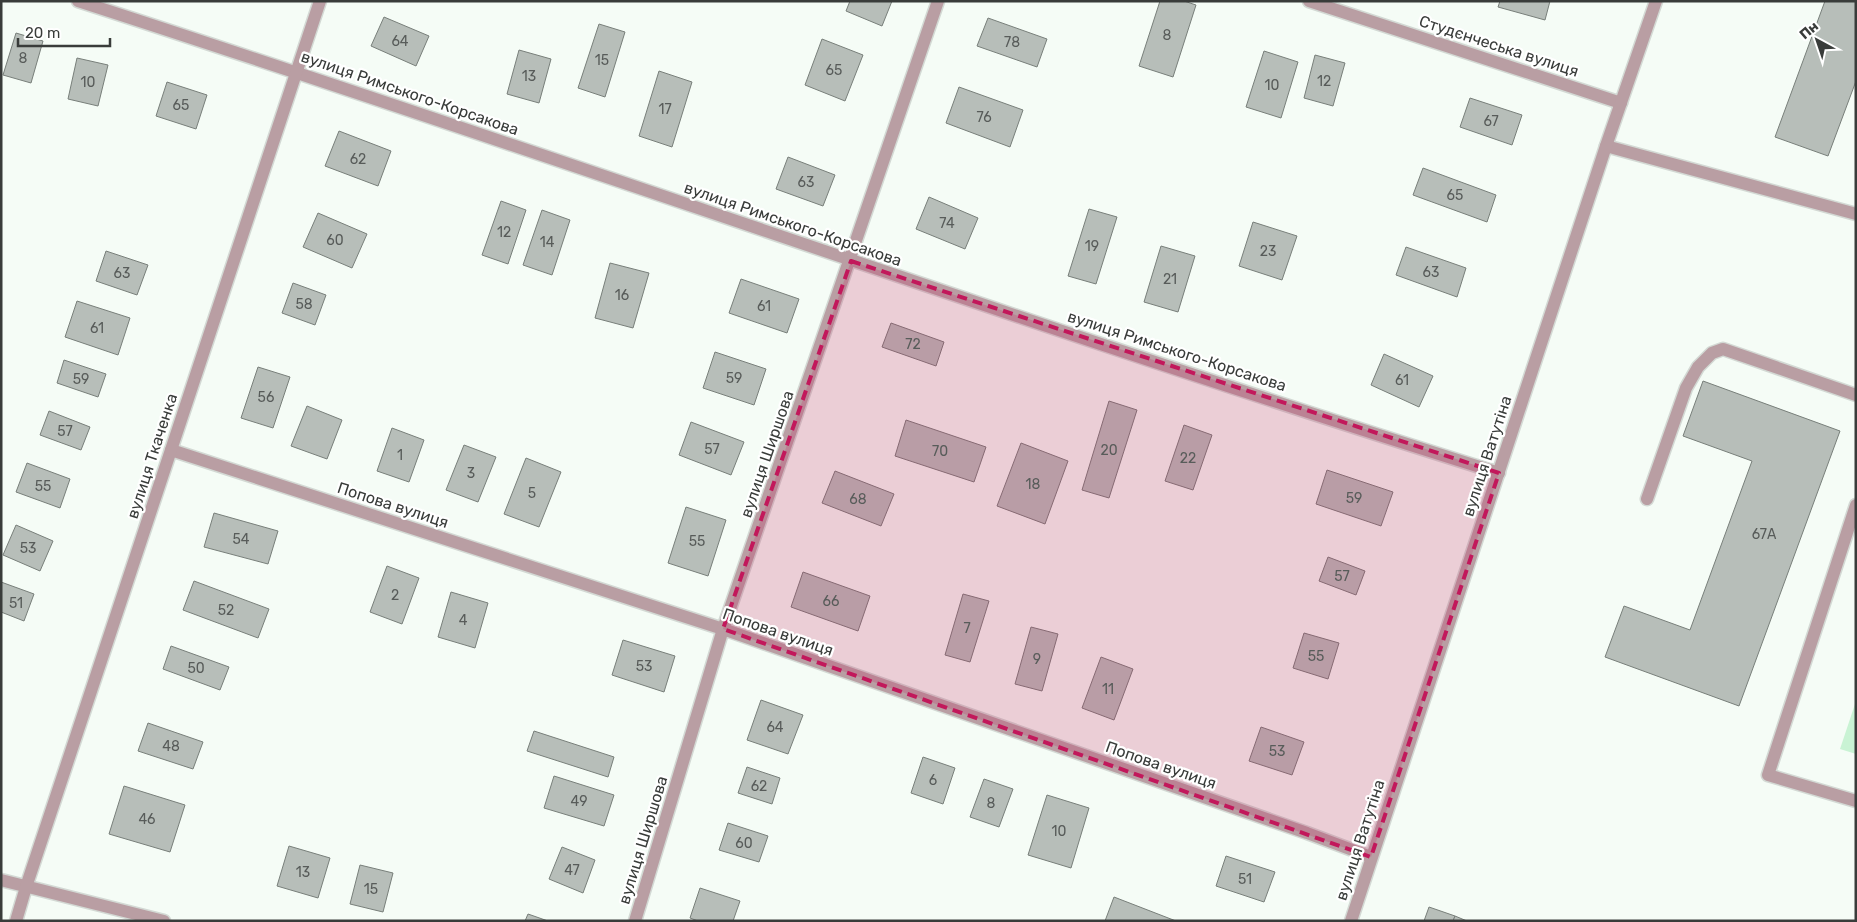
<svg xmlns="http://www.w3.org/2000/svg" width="1857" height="922" font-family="Rubik,sans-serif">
<rect width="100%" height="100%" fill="#f5fcf6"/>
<polygon fill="#c9f3d4" points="1856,701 1856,754 1840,749"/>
<g fill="#b7beb9" stroke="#787f7a">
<polygon points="850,1 892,1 882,26 846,11"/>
<polygon points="1160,1 1184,1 1196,5 1173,77 1139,66"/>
<polygon points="1500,1 1550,1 1545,20 1498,7"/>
<polygon points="1825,1 1856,1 1856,81 1828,156 1775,137"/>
<polygon points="384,17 429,36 416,66 371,46"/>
<polygon points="988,18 1047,39 1037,67 977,46"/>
<polygon points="599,24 625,32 605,97 578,88"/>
<polygon points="16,33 43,41 31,83 3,75"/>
<polygon points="822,39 863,55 845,101 805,85"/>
<polygon points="519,50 551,59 539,103 507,94"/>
<polygon points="1264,51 1298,62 1281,118 1246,107"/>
<polygon points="1315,55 1345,63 1333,106 1304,98"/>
<polygon points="77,58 108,65 98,106 68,99"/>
<polygon points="659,71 692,82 672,147 639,136"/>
<polygon points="167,82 207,95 196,129 156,116"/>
<polygon points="959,87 1023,110 1010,147 946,123"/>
<polygon points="1470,98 1522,115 1512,145 1460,127"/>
<polygon points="339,131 391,151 378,186 325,166"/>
<polygon points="788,157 835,175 823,206 776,189"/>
<polygon points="1423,168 1496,195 1487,222 1413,195"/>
<polygon points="929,197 978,218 965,249 916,229"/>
<polygon points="501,201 526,210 508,264 482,255"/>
<polygon points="1089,209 1117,217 1096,284 1068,276"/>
<polygon points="542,210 570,220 552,275 523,265"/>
<polygon points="318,213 367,234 352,268 303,247"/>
<polygon points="1253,222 1297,236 1282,280 1239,266"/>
<polygon points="1161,246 1195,256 1178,312 1144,302"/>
<polygon points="1406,247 1466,268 1457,297 1396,275"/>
<polygon points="106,251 148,265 137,295 96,281"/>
<polygon points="610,263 649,273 633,328 595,318"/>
<polygon points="741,279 799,299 787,333 729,313"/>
<polygon points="293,283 326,295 315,325 282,313"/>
<polygon points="77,301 130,318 118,355 65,337"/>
<polygon points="891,323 944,342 936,366 882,347"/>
<polygon points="715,352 766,369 754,405 703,388"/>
<polygon points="1384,354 1433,376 1419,407 1371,385"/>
<polygon points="64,360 106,374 98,397 57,383"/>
<polygon points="258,367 290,377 273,428 241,418"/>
<polygon points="1703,381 1840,431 1739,706 1605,657 1624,606 1690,630 1752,461 1683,436"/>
<polygon points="1109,401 1137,410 1109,498 1082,490"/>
<polygon points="307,406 342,420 327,459 291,446"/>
<polygon points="49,411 90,427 81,450 40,435"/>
<polygon points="906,420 986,447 974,482 895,456"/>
<polygon points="691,422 744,442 731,475 679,455"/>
<polygon points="1184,425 1212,435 1193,490 1165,481"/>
<polygon points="392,428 424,440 409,482 377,471"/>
<polygon points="1021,443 1068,461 1045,524 997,506"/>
<polygon points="464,445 496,457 478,502 446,490"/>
<polygon points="526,458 561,472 539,527 504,514"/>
<polygon points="27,463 70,479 60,508 16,492"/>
<polygon points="1327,470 1393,492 1381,526 1316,504"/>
<polygon points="835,471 894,494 881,526 822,503"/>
<polygon points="686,507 726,520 708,576 668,563"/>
<polygon points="214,513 278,531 268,564 204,547"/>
<polygon points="16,525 53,541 40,571 3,555"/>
<polygon points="1328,557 1365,571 1356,595 1319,581"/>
<polygon points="387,566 419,578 402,624 370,612"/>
<polygon points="803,572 870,596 858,631 791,607"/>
<polygon points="194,581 269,609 258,638 183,610"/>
<polygon points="1,582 34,594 24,621 1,612"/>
<polygon points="451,592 488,603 475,648 438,637"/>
<polygon points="963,594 989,601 970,662 945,655"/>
<polygon points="1031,627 1058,634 1042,691 1015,684"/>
<polygon points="1304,633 1339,643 1328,679 1293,668"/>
<polygon points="623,640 675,656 664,692 612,675"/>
<polygon points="171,646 229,667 220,690 163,669"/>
<polygon points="1101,657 1133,669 1114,720 1082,708"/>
<polygon points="761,700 803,715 788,754 747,740"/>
<polygon points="148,723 203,742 193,769 138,751"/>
<polygon points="1261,727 1304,742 1292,775 1249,761"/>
<polygon points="534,731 614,757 608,777 527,751"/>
<polygon points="923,757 955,768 943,804 911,793"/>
<polygon points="747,767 780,778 772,804 738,793"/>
<polygon points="554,776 614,795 604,826 544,808"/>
<polygon points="984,779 1013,789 999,827 970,817"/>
<polygon points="124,786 185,805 170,852 109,834"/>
<polygon points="1047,795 1089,808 1071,868 1028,855"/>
<polygon points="728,823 768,836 759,862 719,850"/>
<polygon points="289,846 330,858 318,898 277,886"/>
<polygon points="562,847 595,860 583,893 549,879"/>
<polygon points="1226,856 1275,872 1264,902 1216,886"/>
<polygon points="360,865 393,873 383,912 350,904"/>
<polygon points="700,888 740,901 733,921 698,921 690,918"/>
<polygon points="1114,897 1176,921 1105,921"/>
<polygon points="1429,907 1455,916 1453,921 1424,921"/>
<polygon points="528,914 548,921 525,921"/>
<polygon points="1455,916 1467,921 1453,921"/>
</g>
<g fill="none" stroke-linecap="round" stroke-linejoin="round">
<defs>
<g id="minor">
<path d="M 78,1 C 553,154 1022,324 1499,473"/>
<polyline points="1309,1 1621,103"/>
<polyline points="1606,146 1856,214"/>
<polyline points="171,450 723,629 1307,833 1371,857"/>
<polyline points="1647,499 1686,388 1698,367 1712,353 1723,349 1856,395"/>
<polyline points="1856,505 1768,775 1856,801"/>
<polyline points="1,880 164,921"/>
<polyline points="16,921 26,887 320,1"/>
<polyline points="635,921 723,629 938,1"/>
<polyline points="1351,921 1606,146 1656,1"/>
</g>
</defs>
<use href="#minor" stroke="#d3d9d4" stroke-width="15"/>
<use href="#minor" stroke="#b99ea3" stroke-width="12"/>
</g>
<path fill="#c2185b" fill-opacity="0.2" stroke="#c2185b" stroke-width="4" stroke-dasharray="10 6" stroke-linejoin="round" d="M 851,261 L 1499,473 L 1371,857 L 723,629 Z"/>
<g text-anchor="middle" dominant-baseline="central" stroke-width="4.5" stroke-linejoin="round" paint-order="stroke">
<g font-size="14" fill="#585c5a">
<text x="1167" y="35">8</text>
<text x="400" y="41">64</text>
<text x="1012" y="42">78</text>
<text x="23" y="58">8</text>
<text x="602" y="60">15</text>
<text x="834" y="70">65</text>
<text x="529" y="76">13</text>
<text x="1324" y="81">12</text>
<text x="88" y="82">10</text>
<text x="1272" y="85">10</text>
<text x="181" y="105">65</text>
<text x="665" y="109">17</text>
<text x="984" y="117">76</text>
<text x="1491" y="121">67</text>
<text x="358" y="159">62</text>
<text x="806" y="182">63</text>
<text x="1455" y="195">65</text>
<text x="947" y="223">74</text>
<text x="504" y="232">12</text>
<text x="335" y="240">60</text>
<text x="547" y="242">14</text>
<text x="1092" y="246">19</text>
<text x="1268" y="251">23</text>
<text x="1431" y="272">63</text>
<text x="122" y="273">63</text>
<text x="1170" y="279">21</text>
<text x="622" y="295">16</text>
<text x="304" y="304">58</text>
<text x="764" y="306">61</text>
<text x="97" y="328">61</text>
<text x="913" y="344">72</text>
<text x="734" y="378">59</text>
<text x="81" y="379">59</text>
<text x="1402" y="380">61</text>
<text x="266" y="397">56</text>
<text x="65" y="431">57</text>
<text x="712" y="449">57</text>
<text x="1109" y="450">20</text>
<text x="940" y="451">70</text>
<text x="400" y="455">1</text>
<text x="1188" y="458">22</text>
<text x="471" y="473">3</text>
<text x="1033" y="484">18</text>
<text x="43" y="486">55</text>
<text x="532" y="493">5</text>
<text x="1354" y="498">59</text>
<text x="858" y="499">68</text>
<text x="1764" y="534">67А</text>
<text x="241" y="539">54</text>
<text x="697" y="541">55</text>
<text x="28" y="548">53</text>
<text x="1342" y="576">57</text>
<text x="395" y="595">2</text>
<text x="831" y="601">66</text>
<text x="16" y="603">51</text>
<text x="226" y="610">52</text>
<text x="463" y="620">4</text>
<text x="967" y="628">7</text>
<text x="1316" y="656">55</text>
<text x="1037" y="659">9</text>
<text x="644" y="666">53</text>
<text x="196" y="668">50</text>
<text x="1108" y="689">11</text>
<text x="775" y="727">64</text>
<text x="171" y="746">48</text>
<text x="1277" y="751">53</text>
<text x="933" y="780">6</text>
<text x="759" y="786">62</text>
<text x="579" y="801">49</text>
<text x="991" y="803">8</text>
<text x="147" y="819">46</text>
<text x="1059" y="831">10</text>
<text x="744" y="843">60</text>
<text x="572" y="870">47</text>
<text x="303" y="872">13</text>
<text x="1245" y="879">51</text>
<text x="371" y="889">15</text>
</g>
<g font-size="16" fill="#393c3a" stroke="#fff">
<text transform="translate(1499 46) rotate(18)">Студєнчеська вулиця</text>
<text transform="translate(410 93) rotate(19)">вулиця Римського-Корсакова</text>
<text transform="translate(793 224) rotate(19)">вулиця Римського-Корсакова</text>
<text transform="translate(1177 351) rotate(18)">вулиця Римського-Корсакова</text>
<text transform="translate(767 454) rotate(-71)">вулиця Ширшова</text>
<text transform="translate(152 456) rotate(-72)">вулиця Ткаченка</text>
<text transform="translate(1487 456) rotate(-72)">вулиця Ватутіна</text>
<text transform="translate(393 505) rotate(18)">Попова вулиця</text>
<text transform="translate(778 632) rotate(19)">Попова вулиця</text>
<text transform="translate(1161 765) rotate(19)">Попова вулиця</text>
<text transform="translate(643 840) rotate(-73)">вулиця Ширшова</text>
<text transform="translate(1360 840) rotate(-72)">вулиця Ватутіна</text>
</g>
</g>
<rect width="1857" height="922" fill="none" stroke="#393c3a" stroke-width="5"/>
<g transform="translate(1817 40) rotate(320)" stroke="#ffffff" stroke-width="4" paint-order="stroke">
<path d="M0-4L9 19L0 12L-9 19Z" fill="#393c3a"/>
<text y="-8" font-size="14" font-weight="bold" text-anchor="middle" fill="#393c3a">Пн</text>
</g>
<path d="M18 38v8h92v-8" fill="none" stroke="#393c3a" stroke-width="2.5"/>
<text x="25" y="38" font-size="15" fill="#393c3a" stroke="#ffffff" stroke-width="4" paint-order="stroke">20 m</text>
</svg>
